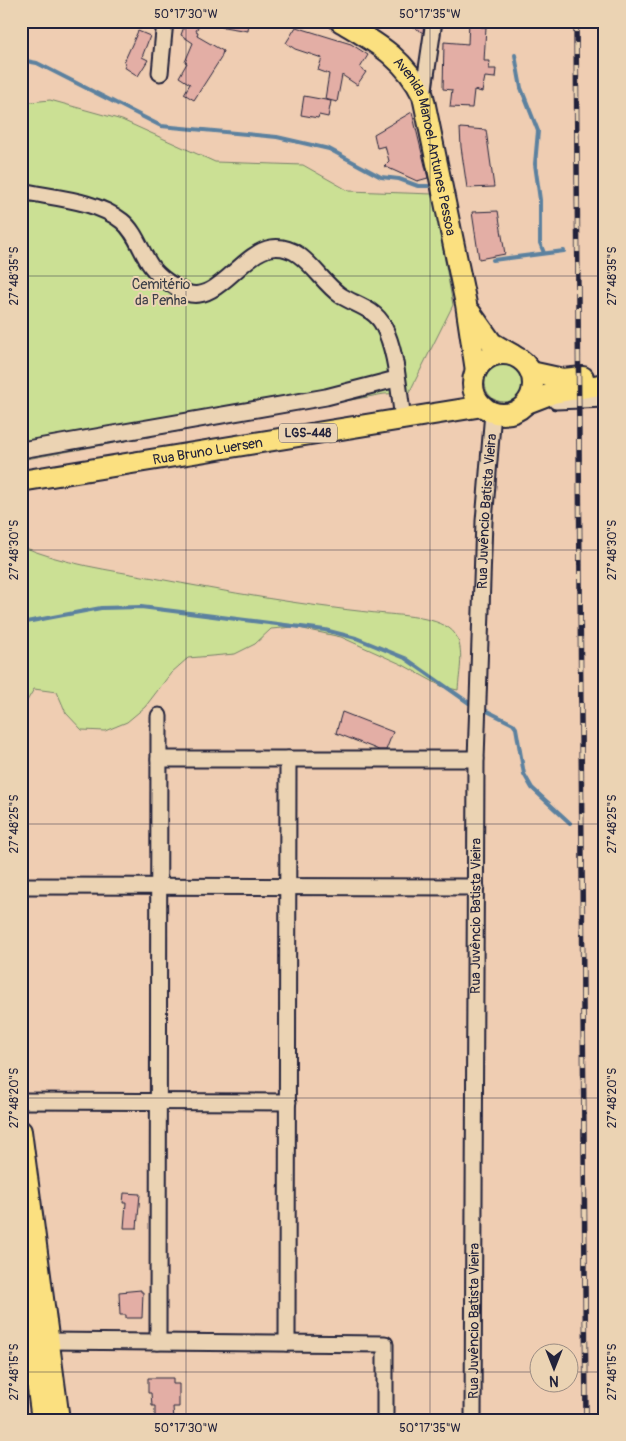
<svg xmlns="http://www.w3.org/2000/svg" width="626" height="1441" font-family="Pangolin,sans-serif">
<rect width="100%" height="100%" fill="#efcdb2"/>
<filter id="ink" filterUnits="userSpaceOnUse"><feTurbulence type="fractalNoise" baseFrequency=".02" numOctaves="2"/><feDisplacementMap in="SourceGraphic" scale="10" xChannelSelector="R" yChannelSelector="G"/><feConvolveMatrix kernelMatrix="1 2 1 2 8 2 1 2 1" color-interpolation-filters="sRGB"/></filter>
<g filter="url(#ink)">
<g fill="#cbe094" stroke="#768168">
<polygon points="50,100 122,120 215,162 303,165 349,191 433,194 453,305 409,393 384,394 21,460 21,103"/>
<circle cx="504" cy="383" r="19"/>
<path d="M 21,546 C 63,564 109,570 154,578 C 227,592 301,605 376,613 C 395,615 443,616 455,634 C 465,649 459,673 458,690 L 443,687 L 403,665 L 341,637 L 294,627 L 271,629 L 255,644 L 235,654 L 188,658 L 171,673 L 145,707 L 127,722 L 105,731 L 82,730 L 66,713 L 57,692 L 34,689 L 21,711 Z"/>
</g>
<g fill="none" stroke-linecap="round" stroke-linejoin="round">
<g stroke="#5b819f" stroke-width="4">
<polyline points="515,55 521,88 538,131 535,164 540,200 540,243 544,253"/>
<polyline points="21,60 37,63 161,126 277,137 329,149 381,177 399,179 418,186 428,186"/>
<polyline points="493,260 564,251"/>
<polyline points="21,623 101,608 141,607 325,630 356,638 405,658 469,703"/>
<polyline points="487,711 513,724 516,728 524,774 532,788 570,823"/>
<polyline points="600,832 605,842"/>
</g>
</g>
<g fill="#e3aea5" stroke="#22223b">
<polygon points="186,21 201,21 196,31 198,32 197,36 223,51 221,58 194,100 184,94 190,84 179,77 187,63 185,62 193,43 181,35"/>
<polygon points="218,21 249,21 248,31 218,26"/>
<polygon points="405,21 424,21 423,33"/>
<polygon points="469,21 481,21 481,27 486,27 484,61 490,61 489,69 496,69 495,78 485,77 482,92 474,90 472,108 450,107 452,90 443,89 444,42 468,44"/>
<polygon points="296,27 351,44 368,55 360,68 366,72 357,85 342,75 337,102 325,99 329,74 318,70 322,58 295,49 286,43"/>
<polygon points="138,31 150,36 142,57 148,60 138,76 124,67 126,63 124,62"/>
<polygon points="304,96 331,101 328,117 319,115 318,118 301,115"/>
<polygon points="412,112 428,178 417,181 384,166 389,161 385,146 377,148 374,134"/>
<polygon points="460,128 486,130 494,187 467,188 461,147"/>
<polygon points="498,211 505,254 479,259 472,212"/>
<polygon points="342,712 393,732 386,750 379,750 336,733"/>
<polygon points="124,1193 140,1194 137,1228 124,1228 126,1203 123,1203"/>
<polygon points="141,1290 141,1292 143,1292 142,1318 126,1318 126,1315 120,1315 119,1292"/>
<polygon points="148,1378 173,1378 173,1384 179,1384 179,1407 173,1407 174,1420 155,1420 155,1406 152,1406 151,1393 148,1393"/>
</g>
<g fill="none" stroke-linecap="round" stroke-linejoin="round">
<defs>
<g id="minor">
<polyline points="160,73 165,21"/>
<polyline points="423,96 434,21"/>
<path d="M 21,191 C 54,198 96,200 122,221 C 136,232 141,252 151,266 C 159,277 175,288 187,293 C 216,304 242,253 271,248 C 303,243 318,280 340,295 C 355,305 374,308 383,325 C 397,352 398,388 403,418"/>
<polyline points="556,401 605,399"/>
<polyline points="21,450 326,397 396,379"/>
<polyline points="159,759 476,759"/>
<polyline points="21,886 476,887"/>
<polyline points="21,1101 288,1102"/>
<polyline points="49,1341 385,1344 385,1420"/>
<polyline points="158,1342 159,716"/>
<polyline points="287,1343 288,759"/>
<path id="s1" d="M 473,1420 L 476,759 L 484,521 L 493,412"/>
</g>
<g id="major">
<path id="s2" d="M 340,21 C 376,43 404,57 423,96 L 466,304 L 476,371"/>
<polyline points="470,312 492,343 513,355"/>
<circle cx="503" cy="384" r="30"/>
<polyline points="531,372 563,379 583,377"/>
<polyline points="527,403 553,393 605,384"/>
<path id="s3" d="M 21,481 L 483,406"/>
<polyline points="21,1131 59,1420"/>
<polyline points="21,1260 42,1420"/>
</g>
</defs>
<use href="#minor" stroke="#22223b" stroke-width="19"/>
<use href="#major" stroke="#22223b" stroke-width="24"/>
<use href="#minor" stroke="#ebd3b3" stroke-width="15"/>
<use href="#major" stroke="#fbe080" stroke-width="20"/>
<defs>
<polyline id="rail" points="576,21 586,1420"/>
</defs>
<use href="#rail" stroke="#22223b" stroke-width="5.5"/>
<use href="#rail" stroke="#ebd3b3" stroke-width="4" stroke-dasharray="11" stroke-linecap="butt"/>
</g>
</g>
<path fill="none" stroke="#22223b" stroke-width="1" stroke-opacity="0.45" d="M 186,21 L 186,1420M 430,21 L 430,1420M 21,276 L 605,276M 21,550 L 605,550M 21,824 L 605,824M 21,1098 L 605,1098M 21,1372 L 538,1372M 568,1372 L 605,1372"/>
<g text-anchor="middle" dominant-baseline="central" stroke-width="4" stroke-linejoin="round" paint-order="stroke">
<rect fill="#ebd3b3" stroke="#5e575f" stroke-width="1" x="279" y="423.5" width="58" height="19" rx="4"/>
<g font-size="12" font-weight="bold" fill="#22223b">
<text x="308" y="433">LGS-448</text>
</g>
<g font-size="14" fill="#22223b" stroke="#ebd3b3">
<text stroke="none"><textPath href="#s2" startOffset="162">Avenida Manoel Antunes Pessoa</textPath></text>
<text stroke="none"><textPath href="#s3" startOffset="189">Rua Bruno Luersen</textPath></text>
<text stroke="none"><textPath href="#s1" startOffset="909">Rua Juvêncio Batista Vieira</textPath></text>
<text stroke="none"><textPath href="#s1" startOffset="504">Rua Juvêncio Batista Vieira</textPath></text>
<text stroke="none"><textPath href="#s1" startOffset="99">Rua Juvêncio Batista Vieira</textPath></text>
</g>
<g font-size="14" fill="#3b3e48" stroke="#ebd3b3">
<text x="161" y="284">Cemitério<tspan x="161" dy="16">da Penha</tspan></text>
</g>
</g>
<rect width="626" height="1441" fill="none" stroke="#ebd3b3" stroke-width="55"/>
<g transform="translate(554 1368) rotate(180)"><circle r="24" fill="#ebd3b3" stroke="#9b8c83"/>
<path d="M0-4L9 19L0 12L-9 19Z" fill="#22223b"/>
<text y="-8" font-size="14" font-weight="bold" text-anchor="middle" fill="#22223b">N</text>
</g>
<rect x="28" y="28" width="570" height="1386" fill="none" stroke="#22223b" stroke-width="2"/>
<g font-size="12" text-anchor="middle" fill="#22223b">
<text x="186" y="18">50°17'30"W</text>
<text x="430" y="18">50°17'35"W</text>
<text transform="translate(612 276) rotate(-90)" y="4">27°48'35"S</text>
<text transform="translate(14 276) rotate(-90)" y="4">27°48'35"S</text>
<text transform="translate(612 550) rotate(-90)" y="4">27°48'30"S</text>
<text transform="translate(14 550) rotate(-90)" y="4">27°48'30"S</text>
<text transform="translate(612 824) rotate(-90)" y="4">27°48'25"S</text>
<text transform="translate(14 824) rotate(-90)" y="4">27°48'25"S</text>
<text transform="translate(612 1098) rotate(-90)" y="4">27°48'20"S</text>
<text transform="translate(14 1098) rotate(-90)" y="4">27°48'20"S</text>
<text transform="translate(612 1372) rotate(-90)" y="4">27°48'15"S</text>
<text transform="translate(14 1372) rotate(-90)" y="4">27°48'15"S</text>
<text x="186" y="1432">50°17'30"W</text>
<text x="430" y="1432">50°17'35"W</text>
</g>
</svg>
